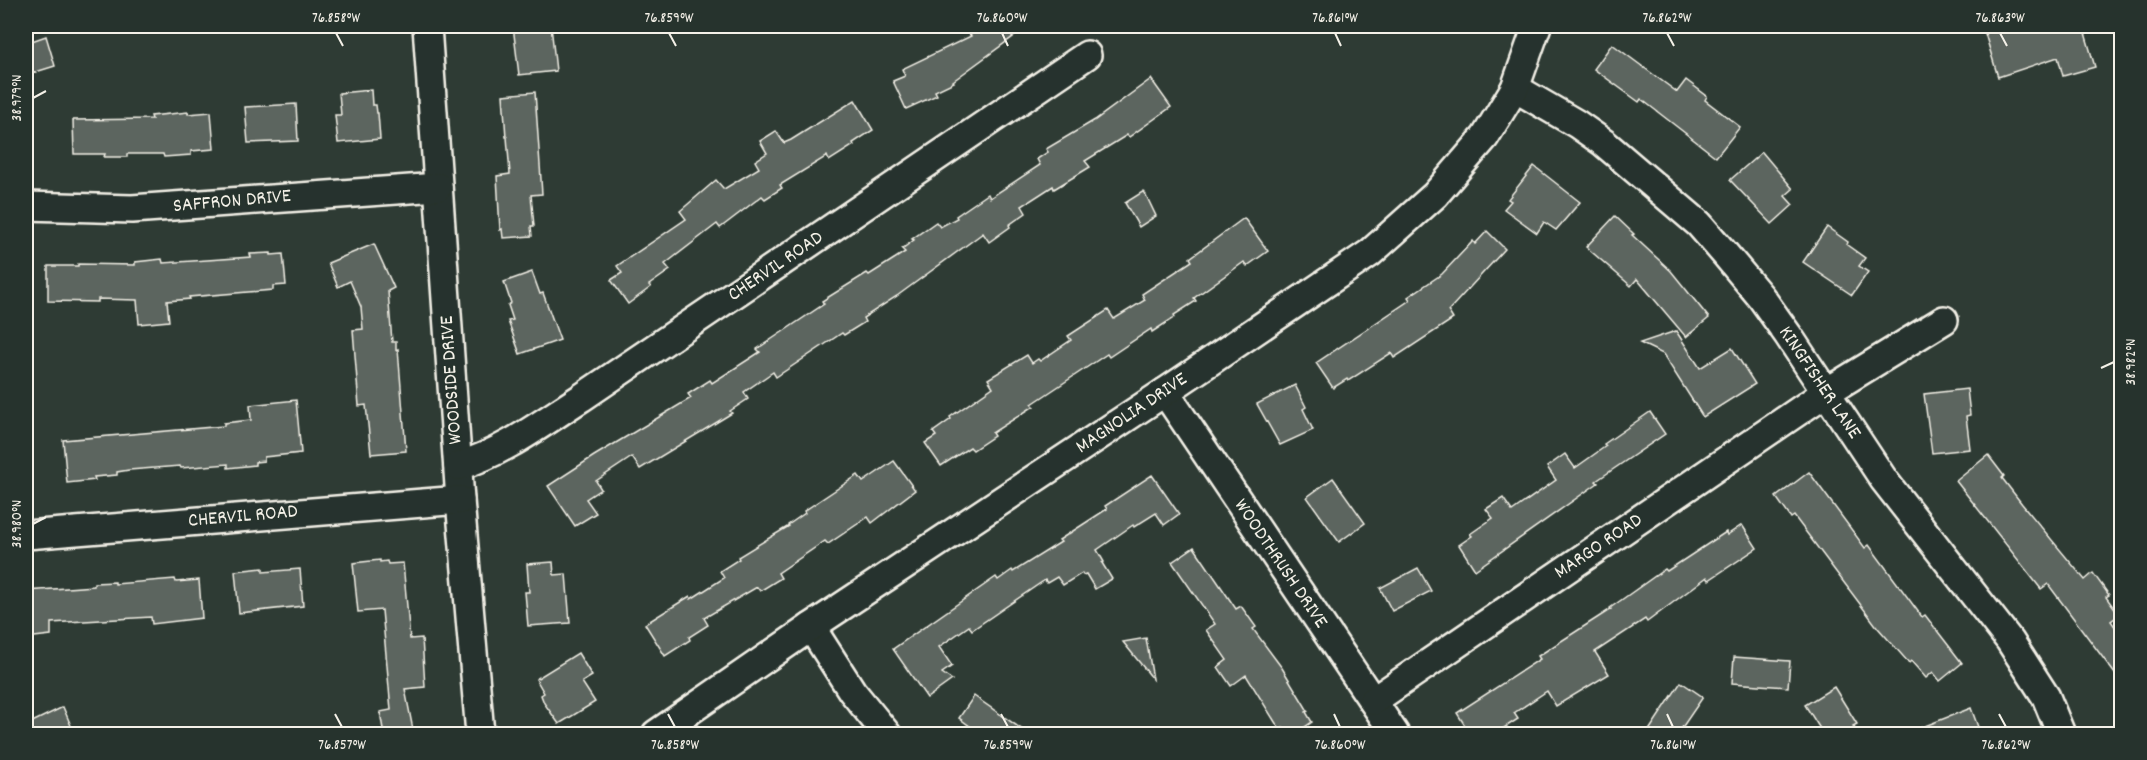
<svg xmlns="http://www.w3.org/2000/svg" width="2147" height="760" font-family="Dekko,sans-serif">
<rect width="100%" height="100%" fill="#2e3b34"/>
<filter id="ink" filterUnits="userSpaceOnUse"><feTurbulence type="fractalNoise" baseFrequency=".0167" numOctaves="2"/><feDisplacementMap in="SourceGraphic" scale="12" xChannelSelector="R" yChannelSelector="G"/><feConvolveMatrix kernelMatrix="1 2 1 2 8 2 1 2 1" color-interpolation-filters="sRGB"/></filter>
<g filter="url(#ink)">
<g fill="#5c655e" stroke="#f4f1e8" stroke-width="1.5">
<polygon points="513,26 551,26 556,71 519,75"/>
<polygon points="963,26 1028,26 953,81 954,82 935,91 937,95 906,109 893,81 905,76 902,69 971,36"/>
<polygon points="2001,26 2083,26 2095,67 2063,76 2058,57 1998,77 1984,30"/>
<polygon points="46,36 55,66 26,75 26,43"/>
<polygon points="1612,44 1677,92 1686,80 1707,96 1705,100 1740,127 1716,157 1641,99 1639,102 1594,69"/>
<polygon points="1151,79 1171,107 1129,137 1127,135 1085,161 1090,167 1054,189 1053,186 1022,206 1026,213 1009,225 1010,227 989,242 983,233 897,296 863,318 865,322 844,335 842,333 776,377 773,372 744,392 748,399 730,411 732,413 640,469 632,457 596,481 601,489 586,499 596,513 575,526 548,486 594,456 691,398 688,394 710,380 712,383 760,352 757,349 824,304 822,301 867,273 869,275 905,252 902,249 914,240 912,239 936,222 940,227 957,218 956,216 988,194 990,198 1040,165 1037,159 1048,152 1046,149 1095,120"/>
<polygon points="371,90 372,105 376,105 377,113 378,113 380,139 338,143 335,115 341,115 339,93"/>
<polygon points="535,92 542,194 531,195 534,226 531,226 532,236 503,238 502,229 500,230 497,176 510,174 507,137 506,137 503,95"/>
<polygon points="855,100 873,130 853,143 854,145 829,161 827,156 780,185 782,188 765,199 762,196 720,228 717,224 665,264 670,270 649,285 651,287 628,304 611,280 622,273 617,266 686,219 680,211 716,180 724,189 759,168 755,161 767,153 760,141 776,131 784,143 791,140"/>
<polygon points="296,104 298,141 248,143 245,107"/>
<polygon points="188,112 188,114 211,112 214,149 191,151 191,155 164,157 163,154 127,154 127,157 104,157 105,154 74,154 73,120 152,119 151,116"/>
<polygon points="1762,152 1793,189 1785,196 1793,205 1772,224 1730,180"/>
<polygon points="1534,166 1580,202 1556,230 1544,222 1537,233 1504,209 1511,201 1508,199"/>
<polygon points="1144,191 1156,216 1139,227 1125,203"/>
<polygon points="1615,216 1634,234 1632,235 1671,271 1709,318 1686,337 1637,279 1631,286 1586,247"/>
<polygon points="1244,218 1268,251 1247,266 1244,262 1194,298 1196,301 1174,315 1175,317 1152,332 1151,329 1109,357 1107,354 1032,404 1034,406 992,433 994,436 973,450 970,447 941,466 925,443 936,436 933,432 951,419 950,417 993,387 988,379 1027,355 1032,363 1038,359 1040,361 1071,340 1068,336 1108,310 1114,319 1145,300 1142,294 1192,261 1190,258"/>
<polygon points="1827,227 1848,242 1847,245 1865,258 1859,266 1868,272 1852,295 1803,262"/>
<polygon points="1487,231 1505,249 1448,311 1453,319 1394,358 1391,353 1348,381 1347,379 1333,388 1316,363 1410,300 1408,297 1442,274 1473,241 1475,244"/>
<polygon points="374,244 394,288 388,291 392,342 396,342 396,350 398,349 406,451 371,454 366,405 359,406 353,330 363,329 361,307 350,281 338,287 328,263"/>
<polygon points="271,253 271,255 283,254 286,285 273,286 273,290 189,297 190,299 167,301 169,321 139,324 137,300 98,299 98,302 48,301 48,266 78,266 78,264 135,265 135,262 162,259 163,263 251,257 250,254"/>
<polygon points="532,272 540,294 543,293 560,340 520,354 508,321 513,320 508,305 511,303 504,282"/>
<polygon points="1676,331 1700,368 1732,348 1755,384 1703,417 1663,354 1640,343"/>
<polygon points="1295,385 1306,407 1303,409 1313,430 1280,445 1257,404"/>
<polygon points="1967,389 1970,415 1966,416 1970,449 1932,453 1924,394"/>
<polygon points="296,400 301,453 264,457 264,461 255,462 255,465 228,468 228,464 181,468 180,466 129,470 117,472 117,475 94,477 95,480 67,483 63,440 224,426 224,423 251,420 250,405"/>
<polygon points="1650,412 1665,434 1596,481 1598,483 1475,570 1459,545 1472,536 1470,534 1493,518 1486,509 1503,498 1512,511 1556,480 1547,467 1565,454 1575,468 1606,446 1604,444"/>
<polygon points="1988,455 2004,476 2002,478 2022,504 2085,580 2093,573 2109,595 2106,597 2119,615 2111,621 2121,635 2121,682 2048,584 2041,589 1956,481"/>
<polygon points="894,461 915,490 872,523 868,517 828,544 825,541 778,573 781,578 760,591 757,587 704,618 708,625 689,637 690,640 665,656 645,624 690,596 691,599 724,578 720,571 739,559 738,557 789,526 788,525 805,513 804,511 858,475 863,482"/>
<polygon points="1809,472 1865,548 1869,545 1922,617 1925,615 1962,663 1940,681 1933,672 1926,678 1911,661 1909,663 1878,628 1794,516 1791,518 1776,497"/>
<polygon points="1152,475 1179,514 1164,525 1156,513 1134,527 1133,525 1097,550 1104,562 1102,563 1112,579 1095,589 1086,574 1083,575 1082,573 1063,585 1057,577 1047,583 1045,580 972,630 969,626 939,647 952,666 942,673 952,680 927,698 893,649 996,577 998,580 1012,570 1013,572 1061,542 1059,540 1107,509 1105,506"/>
<polygon points="1333,478 1365,523 1339,542 1307,497"/>
<polygon points="1742,525 1757,548 1709,580 1707,577 1647,622 1645,619 1595,652 1609,674 1556,706 1547,691 1514,713 1518,719 1493,735 1471,735 1457,713 1540,659 1538,656 1611,609 1610,608 1665,569 1667,571 1726,532 1727,535"/>
<polygon points="1194,547 1236,609 1241,606 1256,627 1253,629 1282,668 1308,711 1306,712 1312,722 1293,735 1288,735 1283,728 1280,730 1246,675 1231,686 1218,667 1227,660 1206,630 1215,624 1172,562"/>
<polygon points="380,560 380,562 387,561 388,564 403,563 410,639 422,638 425,687 405,689 414,735 384,735 380,712 391,710 382,610 358,612 353,563"/>
<polygon points="553,562 554,575 566,574 570,623 528,626 525,592 529,592 527,564"/>
<polygon points="263,568 263,572 300,569 303,606 239,613 235,571"/>
<polygon points="1418,568 1431,591 1392,611 1380,588"/>
<polygon points="175,579 176,582 199,580 202,618 152,624 151,617 51,623 51,635 26,638 26,591 94,586 94,583 115,582 115,584"/>
<polygon points="1146,638 1153,679 1123,642"/>
<polygon points="578,653 592,676 582,682 595,702 559,724 544,703 541,695 544,693 536,679"/>
<polygon points="1734,657 1790,661 1788,687 1732,683"/>
<polygon points="1681,682 1703,697 1677,735 1646,735"/>
<polygon points="1834,687 1857,724 1853,726 1859,735 1824,735 1805,705"/>
<polygon points="974,696 1030,735 982,735 959,718"/>
<polygon points="63,707 75,735 26,735 26,725"/>
<polygon points="1971,708 1981,735 1907,735 1907,733"/>
</g>
<g fill="none" stroke-linecap="round" stroke-linejoin="round">
<defs>
<g id="minor">
<polyline points="427,26 460,500 480,734"/>
<polyline points="1515,88 1577,124 1604,143 1699,224 1725,254 1761,297 1788,335 1884,480 2010,641 2046,697 2061,734"/>
<polyline points="26,206 132,209 438,187"/>
<polyline points="1165,392 1395,734"/>
<path d="M 458,466 C 503,453 542,423 581,398 L 1087,55"/>
<polyline points="26,535 460,500"/>
<polyline points="811,627 852,691 887,734"/>
<polyline points="1373,701 1825,393 1944,320"/>
<polyline points="656,734 811,627 1165,392 1370,253 1435,195 1485,137 1515,88 1537,26"/>
</g>
</defs>
<use href="#minor" stroke="#f4f1e8" stroke-width="32"/>
<use href="#minor" stroke="#26332d" stroke-width="27"/>
</g>
</g>
<path fill="none" stroke="#f4f1e8" stroke-width="2" d="M 336,33 L 343,46M 669,33 L 676,46M 1002,33 L 1008,46M 1335,33 L 1341,46M 1667,33 L 1674,46M 2000,33 L 2007,46M 33,98 L 46,91M 2101,368 L 2114,362M 33,524 L 46,517M 335,714 L 342,727M 668,714 L 675,727M 1001,714 L 1008,727M 1334,714 L 1340,727M 1667,714 L 1673,727M 1999,714 L 2006,727"/>
<g text-anchor="middle" dominant-baseline="central" stroke-width="4.5" stroke-linejoin="round" paint-order="stroke">
<g font-size="20" fill="#f4f1e8" stroke="#26332d">
<text transform="translate(232 202) rotate(-5)">SAFFRON DRIVE</text>
<text transform="translate(776 267) rotate(-34)">CHERVIL ROAD</text>
<text transform="translate(452 380) rotate(-94)">WOODSIDE DRIVE</text>
<text transform="translate(1819 383) rotate(56)">KINGFISHER LANE</text>
<text transform="translate(1132 414) rotate(-34)">MAGNOLIA DRIVE</text>
<text transform="translate(243 517) rotate(-5)">CHERVIL ROAD</text>
<text transform="translate(1599 547) rotate(-34)">MARGO ROAD</text>
<text transform="translate(1280 564) rotate(56)">WOODTHRUSH DRIVE</text>
</g>
</g>
<rect width="2147" height="760" fill="none" stroke="#26332d" stroke-width="66"/>
<rect x="33" y="33" width="2081" height="694" fill="none" stroke="#f4f1e8" stroke-width="2"/>
<g font-size="15" text-anchor="middle" fill="#f4f1e8">
<text x="336" y="22">76.858°W</text>
<text x="669" y="22">76.859°W</text>
<text x="1002" y="22">76.860°W</text>
<text x="1335" y="22">76.861°W</text>
<text x="1667" y="22">76.862°W</text>
<text x="2000" y="22">76.863°W</text>
<text transform="translate(16 98) rotate(-90)" y="5">38.979°N</text>
<text transform="translate(2130 362) rotate(-90)" y="5">38.982°N</text>
<text transform="translate(16 524) rotate(-90)" y="5">38.980°N</text>
<text x="342" y="749">76.857°W</text>
<text x="675" y="749">76.858°W</text>
<text x="1008" y="749">76.859°W</text>
<text x="1340" y="749">76.860°W</text>
<text x="1673" y="749">76.861°W</text>
<text x="2006" y="749">76.862°W</text>
</g>
</svg>
